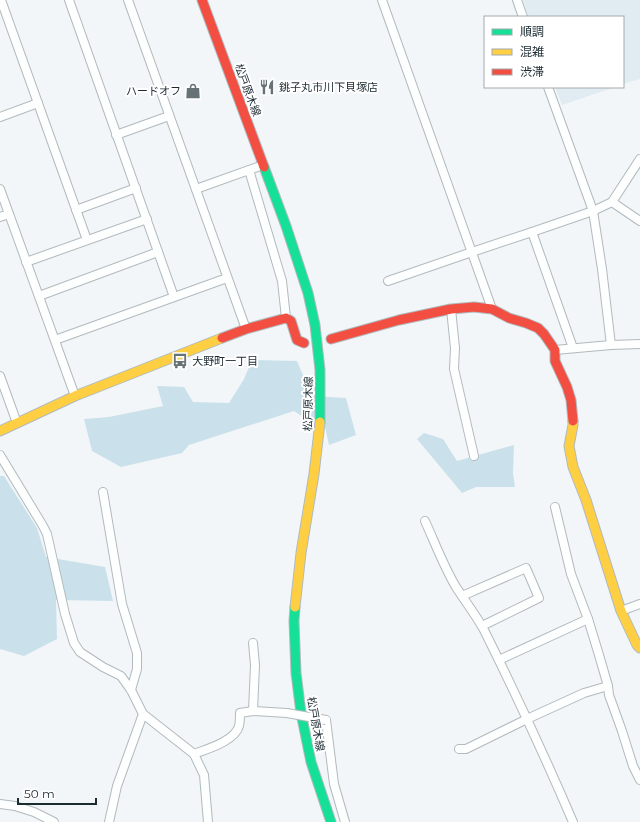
<svg xmlns="http://www.w3.org/2000/svg" width="640" height="822" font-family="Montserrat,'Noto Sans JP',sans-serif">
<rect width="100%" height="100%" fill="#f2f6f8"/>
<g fill="#e0ecf2">
<polygon points="523,0 640,0 640,79 623,84 623,17 529,17"/>
<polygon points="555,87 615,87 562,105"/>
</g>
<g fill="#cae1eb">
<polygon points="252,360 297,361 312,396 346,398 356,435 329,445 325,427 309,421 294,411 189,445 182,453 121,467 92,451 84,419 109,417 163,406 157,386 184,387 193,402 229,403 244,379"/>
<polygon points="424,433 443,439 457,461 514,445 513,473 515,487 476,487 462,493 417,439"/>
<polygon points="0,476 4,476 37,528 46,557 105,567 113,601 56,600 57,639 24,656 0,649"/>
</g>
<g fill="none" stroke-linecap="round" stroke-linejoin="round">
<defs>
<g id="street">
<polyline points="1,0 87,240"/>
<polyline points="69,0 174,297"/>
<polyline points="128,0 246,329"/>
<polyline points="382,0 492,309"/>
<polyline points="517,0 523,17"/>
<polyline points="548,87 593,211 602,269 611,345"/>
<polyline points="0,117 38,103"/>
<polyline points="116,135 169,116"/>
<polyline points="249,170 282,281 286,318"/>
<polyline points="0,189 75,396"/>
<polyline points="196,189 263,165"/>
<polyline points="612,202 640,221"/>
<polyline points="76,210 136,188"/>
<polyline points="0,217 9,214"/>
<polyline points="532,232 573,348"/>
<polyline points="26,262 147,219"/>
<polyline points="388,281 472,252 532,232 593,211 612,202 640,159"/>
<polyline points="39,296 158,252"/>
<polyline points="451,309 455,348 454,369 474,456"/>
<polyline points="55,340 227,278"/>
<polyline points="555,350 611,345 640,344"/>
<polyline points="0,376 17,423"/>
<polyline points="0,455 43,526 47,534 65,614 74,643 80,652 103,667 121,676 131,690 143,714 194,754 204,775 208,822"/>
<polyline points="103,492 122,604 137,653 137,669 131,690"/>
<polyline points="555,507 571,574 588,619 599,655 608,686 609,695 622,731 633,766 640,780"/>
<path d="M 425,521 C 435,543 444,567 456,587 C 465,601 475,614 483,628 C 515,692 545,757 573,822"/>
<polyline points="462,596 526,568 539,598 482,626"/>
<polyline points="621,611 640,604"/>
<polyline points="253,643 255,665 253,711"/>
<polyline points="499,660 588,619"/>
<polyline points="326,720 334,784 345,822"/>
<polyline points="459,749 466,749 527,719 584,693 608,686"/>
<path d="M 194,754 C 207,749 235,741 239,726 C 240,722 240,717 240,713 L 253,711 L 287,713"/>
<polyline points="0,804 15,806 34,812 54,822"/>
<polyline points="109,822 117,786 143,714"/>
</g>
<g id="fast">
<polyline points="264,167 286,226 308,293 315,325 320,370 320,422"/>
<polyline points="295,607 294,621 296,673 301,713 311,762 331,822"/>
</g>
<g id="slow">
<polyline points="573,421 573,425 569,446 573,467 586,500 621,611 637,645 640,648"/>
<polyline points="0,431 75,396 222,338"/>
<polyline points="295,607 301,553 314,474 320,422"/>
</g>
<g id="jam">
<polyline points="202,0 264,167"/>
<polyline points="222,338 246,329 286,318 291,321 297,340 304,343"/>
<polyline points="331,339 399,320 451,309 474,307 492,309 509,318 526,323 538,328 544,334 555,350 555,361 567,387 571,400 573,421"/>
</g>
</defs>
<use href="#street" stroke="#b1babe" stroke-width="10"/>
<use href="#fast" stroke="#b1babe" stroke-width="11"/>
<use href="#slow" stroke="#b1babe" stroke-width="11"/>
<use href="#jam" stroke="#b1babe" stroke-width="11"/>
<use href="#street" stroke="#fdfefe" stroke-width="8"/>
<use href="#fast" stroke="#16e098" stroke-width="9"/>
<use href="#slow" stroke="#ffcf43" stroke-width="9"/>
<use href="#jam" stroke="#f24e42" stroke-width="9"/>
<defs>
<polyline id="street-bridge" points="287,713 326,720"/>
</defs>
<use href="#street-bridge" stroke="#b1babe" stroke-width="10" stroke-linecap="butt"/>
<use href="#street-bridge" stroke="#fdfefe" stroke-width="8"/>
</g>
<defs>
<symbol id="restaurant-bare" viewBox="-9 -9 18 18"><path d="M-5-6h1v4h1v-4h1v4h1v-4h1v5L-1.5 .5V6h-2V.5L-5-1ZM5-6V6H3V1.5H1.5Q1.5-4 5-6Z" fill="#677277" stroke="#fff" stroke-width="2.5" paint-order="stroke"/></symbol>
<symbol id="shop-bare" viewBox="-9 -9 18 18"><path d="M-5-2.5h2.3a2.7 3.5 0 0 1 5.4 0H5L5.5 6h-11ZM-1.5-2.5h3a1.5 2.3 0 0 0-3 0Z" fill="#677277" stroke="#fff" stroke-width="2.5" paint-order="stroke"/></symbol>
<symbol id="bus-bare" viewBox="-9 -9 18 18"><path d="M-5-6H5V4H4V6H2V4H-2V6H-4V4H-5ZM-3.5-4V0h7V-4ZM-3.5 1.2v1.5H-2V1.2ZM2 1.2v1.5H3.5V1.2Z" fill="#677277" stroke="#fff" stroke-width="2.5" paint-order="stroke"/></symbol>
</defs>
<g fill-rule="evenodd">
<use href="#restaurant-bare" x="256" y="76" width="22" height="22"/>
<use href="#shop-bare" x="182" y="80" width="22" height="22"/>
<use href="#bus-bare" x="169" y="350" width="22" height="22"/>
</g>
<g text-anchor="middle" dominant-baseline="central" stroke-width="4" stroke-linejoin="round" paint-order="stroke">
<g font-size="11" fill="#1c2b32" stroke="#fff" text-anchor="start">
<text x="279" y="87">銚子丸市川下貝塚店</text>
<text x="181" y="91" text-anchor="end">ハードオフ</text>
<text x="192" y="361">大野町一丁目</text>
</g>
<g font-size="11" fill="#1c2b32" stroke="#fff">
<text transform="translate(248 90) rotate(70)">松戸原木線</text>
<text transform="translate(308 404) rotate(-89)">松戸原木線</text>
<text transform="translate(316 724) rotate(80)">松戸原木線</text>
</g>
</g>
<rect x="484" y="16" width="140" height="72" fill="#ffffff" stroke="#a4aaad"/>
<rect x="492" y="29" width="20" height="6" fill="#16e098" stroke="#a4aaad"/>
<text x="520" y="36" font-size="12" fill="#1c2b32">順調</text>
<rect x="492" y="49" width="20" height="6" fill="#ffcf43" stroke="#a4aaad"/>
<text x="520" y="56" font-size="12" fill="#1c2b32">混雑</text>
<rect x="492" y="69" width="20" height="6" fill="#f24e42" stroke="#a4aaad"/>
<text x="520" y="76" font-size="12" fill="#1c2b32">渋滞</text>
<path d="M18 798v6h78v-6" fill="none" stroke="#1c2b32" stroke-width="2"/>
<text x="24" y="798" font-size="12" fill="#1c2b32" stroke="#ffffff" stroke-width="3" paint-order="stroke">50 m</text>
</svg>
